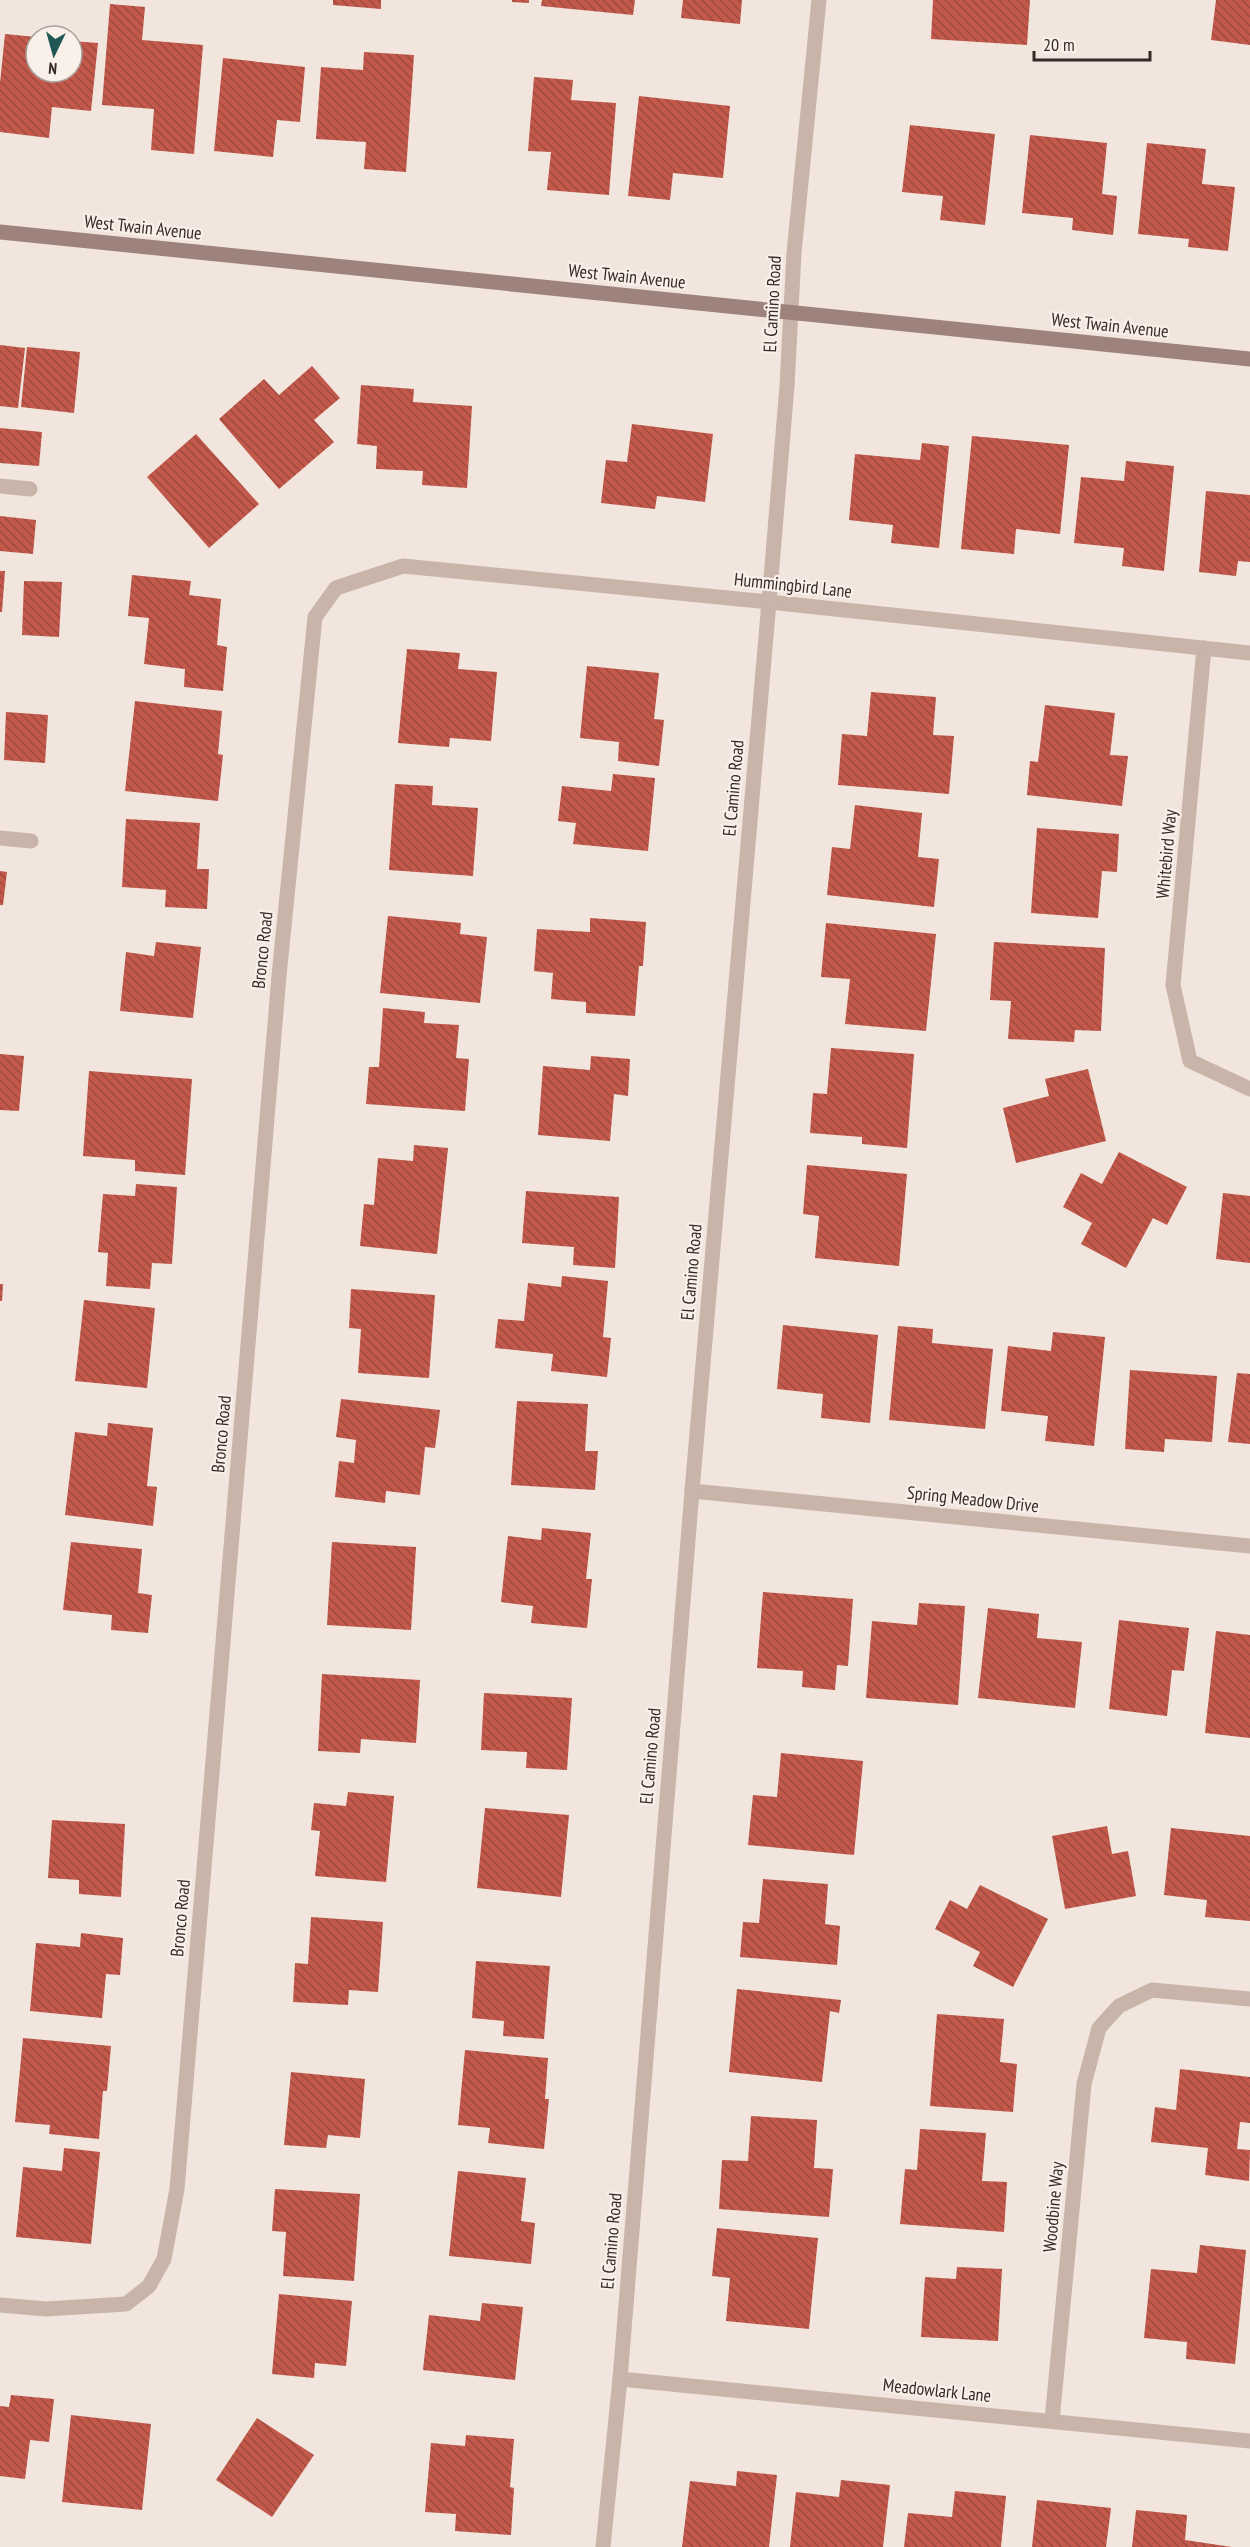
<svg xmlns="http://www.w3.org/2000/svg" width="1250" height="2547" font-family="'PT Sans Narrow',sans-serif">
<defs>
<pattern id="building-back-hatch" width="6" height="6" patternUnits="userSpaceOnUse" patternTransform="scale(1.5)"><rect width="6" height="6" fill="#c2594b"/><path d="M-1 5l2 2M0 0l6 6M5-1l2 2" fill="none" stroke="#9e4a3e"/></pattern>
</defs>
<rect width="100%" height="100%" fill="#f1e5dd"/>
<g fill="url(#building-back-hatch)">
<polygon points="333,0 381,0 381,9 333,5"/>
<polygon points="512,0 529,0 529,3 512,2"/>
<polygon points="542,0 635,0 633,15 541,6"/>
<polygon points="683,0 742,0 740,24 681,18"/>
<polygon points="933,0 1030,0 1027,45 931,39"/>
<polygon points="1216,0 1250,0 1250,45 1211,40"/>
<polygon points="110,4 145,7 142,40 203,45 194,154 151,150 154,109 102,105"/>
<polygon points="5,34 36,37 36,72 72,72 72,41 98,43 91,111 52,107 49,138 0,132 0,83"/>
<polygon points="364,52 414,55 406,172 364,169 366,142 316,139 321,67 363,70"/>
<polygon points="223,58 305,67 300,122 277,120 273,157 214,151"/>
<polygon points="534,77 573,80 571,100 616,103 609,195 547,190 551,152 528,151"/>
<polygon points="639,96 730,106 723,178 673,173 670,200 628,196"/>
<polygon points="910,125 995,134 985,225 940,220 943,196 902,192"/>
<polygon points="1030,135 1107,143 1102,194 1117,196 1113,235 1072,230 1073,218 1022,213"/>
<polygon points="1147,143 1206,149 1202,184 1235,187 1228,251 1188,247 1189,239 1138,234"/>
<polygon points="0,345 25,348 18,408 0,406"/>
<polygon points="27,347 80,352 74,413 21,407"/>
<polygon points="312,366 340,398 314,420 334,442 279,489 219,419 264,379 279,395"/>
<polygon points="361,385 414,389 413,402 472,406 467,488 422,485 423,471 376,469 377,446 357,444"/>
<polygon points="632,424 713,434 705,502 657,496 655,509 601,503 606,460 627,462"/>
<polygon points="0,428 42,432 39,466 0,463"/>
<polygon points="196,434 259,504 209,548 147,477"/>
<polygon points="972,436 1069,445 1060,534 1016,529 1014,554 961,549"/>
<polygon points="922,443 949,446 939,548 891,543 893,525 849,520 855,454 920,460"/>
<polygon points="1126,461 1174,466 1164,571 1122,566 1124,548 1074,543 1081,477 1124,481"/>
<polygon points="1206,491 1250,495 1250,562 1238,561 1236,576 1199,572"/>
<polygon points="0,516 36,520 33,554 0,551"/>
<polygon points="0,571 5,571 2,612 0,612"/>
<polygon points="132,575 191,581 189,595 221,599 217,645 227,647 223,691 184,687 185,669 144,664 149,618 128,616"/>
<polygon points="24,581 62,582 59,637 22,635"/>
<polygon points="407,649 460,653 458,669 497,672 491,741 450,738 449,747 398,743"/>
<polygon points="587,666 659,673 654,719 664,720 659,766 618,761 619,742 580,738"/>
<polygon points="871,692 936,697 933,735 954,736 949,794 838,785 842,734 867,736"/>
<polygon points="135,701 222,711 218,754 223,755 218,801 125,791"/>
<polygon points="1045,705 1115,713 1110,755 1128,756 1122,806 1027,795 1030,761 1038,762"/>
<polygon points="6,712 48,715 45,763 4,760"/>
<polygon points="613,774 655,778 648,851 573,844 576,823 558,821 562,786 611,791"/>
<polygon points="395,784 433,786 432,805 478,808 473,876 389,870"/>
<polygon points="855,805 922,813 918,857 939,859 934,907 827,895 832,847 850,849"/>
<polygon points="126,819 200,823 197,869 209,869 207,909 165,907 166,890 122,887"/>
<polygon points="1037,828 1119,834 1117,872 1102,871 1098,918 1031,913"/>
<polygon points="0,871 7,872 3,905 0,905"/>
<polygon points="388,916 461,923 460,934 487,937 480,1003 380,993"/>
<polygon points="590,918 646,922 643,966 639,966 635,1016 586,1013 586,1002 551,999 553,973 534,971 537,929 590,932"/>
<polygon points="826,923 936,934 926,1031 845,1024 850,979 821,977"/>
<polygon points="156,942 201,947 193,1018 120,1011 126,952 154,956"/>
<polygon points="994,942 1105,948 1101,1031 1075,1030 1074,1042 1008,1039 1011,1001 990,1000"/>
<polygon points="383,1008 425,1012 424,1023 459,1025 456,1058 469,1059 465,1111 366,1104 369,1067 379,1067"/>
<polygon points="831,1048 914,1054 907,1148 862,1144 862,1137 810,1133 813,1093 827,1094"/>
<polygon points="0,1054 24,1056 19,1111 0,1110"/>
<polygon points="591,1056 630,1059 628,1096 614,1094 610,1141 538,1135 543,1066 590,1070"/>
<polygon points="1088,1069 1106,1141 1016,1163 1003,1108 1049,1096 1045,1079"/>
<polygon points="89,1071 192,1079 185,1175 135,1171 135,1160 83,1156"/>
<polygon points="414,1145 448,1148 437,1254 360,1246 364,1204 374,1205 378,1158 413,1161"/>
<polygon points="1119,1152 1187,1187 1167,1225 1153,1218 1126,1268 1081,1244 1092,1223 1063,1207 1081,1173 1102,1184"/>
<polygon points="807,1165 907,1174 899,1266 815,1258 819,1216 803,1214"/>
<polygon points="136,1184 177,1187 172,1264 152,1263 150,1289 106,1286 108,1253 98,1252 103,1194 135,1196"/>
<polygon points="526,1191 619,1197 615,1268 573,1265 574,1247 522,1243"/>
<polygon points="1223,1193 1250,1196 1250,1263 1216,1259"/>
<polygon points="562,1276 608,1281 603,1337 611,1338 607,1377 551,1371 553,1354 495,1348 498,1319 524,1321 528,1283 561,1287"/>
<polygon points="0,1284 3,1284 2,1301 0,1301"/>
<polygon points="351,1289 435,1295 429,1378 358,1373 361,1329 349,1328"/>
<polygon points="84,1300 155,1308 147,1388 75,1381"/>
<polygon points="783,1325 878,1335 870,1423 821,1418 823,1394 777,1389"/>
<polygon points="898,1326 933,1329 932,1343 993,1349 985,1429 889,1420"/>
<polygon points="1053,1332 1105,1337 1094,1446 1045,1441 1048,1416 1001,1411 1008,1346 1051,1351"/>
<polygon points="1130,1370 1217,1376 1212,1442 1165,1439 1164,1452 1125,1449"/>
<polygon points="1237,1373 1250,1374 1250,1444 1228,1442"/>
<polygon points="341,1399 440,1410 435,1448 425,1447 420,1495 386,1491 385,1503 335,1497 339,1461 354,1463 356,1440 336,1437"/>
<polygon points="517,1401 588,1404 585,1451 598,1451 595,1490 511,1485"/>
<polygon points="108,1423 153,1428 147,1486 157,1487 153,1526 65,1515 75,1432 107,1436"/>
<polygon points="542,1528 591,1533 586,1579 592,1579 587,1628 531,1623 533,1606 501,1602 508,1536 541,1540"/>
<polygon points="71,1542 142,1549 138,1593 152,1595 148,1633 111,1630 112,1615 63,1610"/>
<polygon points="332,1542 416,1547 411,1630 327,1625"/>
<polygon points="763,1592 853,1599 848,1666 837,1665 835,1690 802,1687 803,1671 757,1668"/>
<polygon points="919,1603 965,1606 958,1705 866,1698 872,1621 917,1625"/>
<polygon points="988,1608 1039,1614 1037,1638 1082,1642 1075,1708 978,1698"/>
<polygon points="1119,1620 1189,1628 1184,1671 1172,1670 1167,1716 1109,1709"/>
<polygon points="1216,1631 1250,1635 1250,1738 1205,1733"/>
<polygon points="322,1674 420,1680 416,1743 361,1739 360,1753 318,1751"/>
<polygon points="484,1693 572,1698 567,1770 526,1768 527,1752 481,1750"/>
<polygon points="781,1753 863,1761 854,1855 748,1845 753,1795 777,1797"/>
<polygon points="348,1792 394,1796 386,1882 315,1876 320,1831 311,1830 314,1803 346,1806"/>
<polygon points="485,1808 569,1815 561,1897 477,1888"/>
<polygon points="52,1820 125,1824 121,1897 79,1894 79,1880 48,1878"/>
<polygon points="1107,1826 1112,1854 1128,1851 1136,1896 1065,1909 1052,1836"/>
<polygon points="1171,1828 1250,1836 1250,1921 1205,1917 1207,1900 1164,1895"/>
<polygon points="763,1879 828,1884 825,1924 840,1926 837,1965 740,1957 743,1922 759,1923"/>
<polygon points="980,1885 1048,1919 1013,1987 973,1966 980,1952 935,1929 950,1900 967,1909"/>
<polygon points="311,1917 383,1922 378,1992 349,1990 348,2005 293,2002 295,1963 308,1964"/>
<polygon points="81,1933 123,1938 120,1975 106,1974 102,2018 30,2011 36,1943 80,1947"/>
<polygon points="476,1961 550,1966 544,2039 503,2036 504,2021 472,2018"/>
<polygon points="737,1989 841,2000 839,2013 830,2011 822,2082 729,2072"/>
<polygon points="937,2014 1004,2019 1000,2062 1017,2064 1013,2112 930,2106"/>
<polygon points="23,2038 111,2046 107,2091 103,2091 99,2139 49,2134 50,2125 15,2122"/>
<polygon points="465,2050 548,2058 545,2099 549,2099 544,2149 488,2143 490,2128 458,2125"/>
<polygon points="1180,2069 1250,2077 1250,2123 1240,2122 1237,2149 1250,2150 1249,2181 1205,2175 1208,2148 1151,2142 1155,2107 1176,2110"/>
<polygon points="291,2072 365,2079 360,2138 328,2135 326,2148 284,2145"/>
<polygon points="751,2116 817,2120 814,2168 833,2169 829,2217 719,2209 722,2160 748,2161"/>
<polygon points="920,2129 986,2133 982,2181 1007,2182 1004,2232 900,2224 905,2169 917,2170"/>
<polygon points="64,2148 100,2152 91,2244 16,2237 23,2167 62,2171"/>
<polygon points="458,2171 526,2178 521,2221 535,2223 531,2264 449,2256"/>
<polygon points="275,2189 360,2194 354,2281 283,2276 286,2232 272,2231"/>
<polygon points="717,2228 818,2238 809,2329 726,2321 730,2278 712,2276"/>
<polygon points="1200,2245 1246,2250 1235,2364 1186,2359 1187,2342 1144,2338 1151,2269 1197,2273"/>
<polygon points="957,2267 1002,2269 998,2341 921,2337 925,2277 956,2279"/>
<polygon points="279,2294 352,2301 346,2366 315,2363 314,2378 272,2374"/>
<polygon points="482,2303 523,2307 515,2380 423,2370 429,2315 480,2321"/>
<polygon points="11,2395 54,2399 49,2442 30,2440 25,2479 0,2476 0,2406 9,2407"/>
<polygon points="71,2415 151,2424 142,2510 62,2502"/>
<polygon points="257,2418 314,2455 272,2517 216,2480"/>
<polygon points="466,2435 514,2439 510,2487 514,2488 511,2535 455,2531 456,2514 425,2512 431,2443 465,2446"/>
<polygon points="737,2471 777,2475 769,2547 682,2547 690,2481 736,2486"/>
<polygon points="841,2480 890,2485 883,2547 790,2547 796,2492 839,2497"/>
<polygon points="955,2491 1006,2496 1001,2547 904,2547 908,2513 952,2517"/>
<polygon points="1037,2500 1111,2508 1106,2547 1032,2547"/>
<polygon points="1136,2510 1187,2515 1185,2540 1232,2547 1132,2547"/>
</g>
<g fill="none" stroke-linecap="round" stroke-linejoin="round">
<g stroke="#c9b4a9" stroke-width="15">
<polyline points="0,486 30,489"/>
<polyline points="1204,648 1173,985 1190,1061 1250,1089"/>
<polyline points="0,838 31,841"/>
<polyline points="692,1491 1250,1546"/>
<polyline points="0,2305 46,2309 126,2304 149,2286 164,2259 177,2189 279,976 315,617 336,588 403,566 769,602 1250,653"/>
<polyline points="620,2379 1250,2441"/>
<polyline points="1052,2421 1084,2084 1099,2028 1119,2006 1152,1990 1250,1999"/>
<polyline points="603,2547 620,2379 692,1491 769,602 787,386 794,253 819,0"/>
</g>
<polyline stroke="#9d837b" stroke-width="15" points="0,232 1250,359"/>
</g>
<g text-anchor="middle" dominant-baseline="central" stroke-width="4.5" stroke-linejoin="round" paint-order="stroke">
<g font-size="18" fill="#372b29" stroke="#f9f0e9">
<text transform="translate(143 227) rotate(6)">West Twain Avenue</text>
<text transform="translate(627 276) rotate(6)">West Twain Avenue</text>
<text transform="translate(772 304) rotate(-87)">El Camino Road</text>
<text transform="translate(1110 325) rotate(6)">West Twain Avenue</text>
<text transform="translate(793 585) rotate(6)">Hummingbird Lane</text>
<text transform="translate(733 788) rotate(-85)">El Camino Road</text>
<text transform="translate(1166 854) rotate(-85)">Whitebird Way</text>
<text transform="translate(262 950) rotate(-84)">Bronco Road</text>
<text transform="translate(691 1272) rotate(-85)">El Camino Road</text>
<text transform="translate(221 1434) rotate(-85)">Bronco Road</text>
<text transform="translate(973 1499) rotate(6)">Spring Meadow Drive</text>
<text transform="translate(650 1756) rotate(-85)">El Camino Road</text>
<text transform="translate(180 1918) rotate(-85)">Bronco Road</text>
<text transform="translate(1053 2207) rotate(-85)">Woodbine Way</text>
<text transform="translate(611 2241) rotate(-85)">El Camino Road</text>
<text transform="translate(937 2390) rotate(6)">Meadowlark Lane</text>
</g>
</g>
<g transform="translate(54 54) rotate(185)"><circle r="28" fill="#f9f0e9" stroke="#aba19c" stroke-width="1.5"/>
<path d="M0-4.5L10 22L0 15L-10 22Z" fill="#205754"/>
<text y="-9" font-size="16" font-weight="bold" text-anchor="middle" fill="#372b29">N</text>
</g>
<path d="M1034 51v9h116v-9" fill="none" stroke="#372b29" stroke-width="3"/>
<text x="1043" y="51" font-size="18" fill="#372b29" stroke="#f9f0e9" stroke-width="4.5" paint-order="stroke">20 m</text>
</svg>
